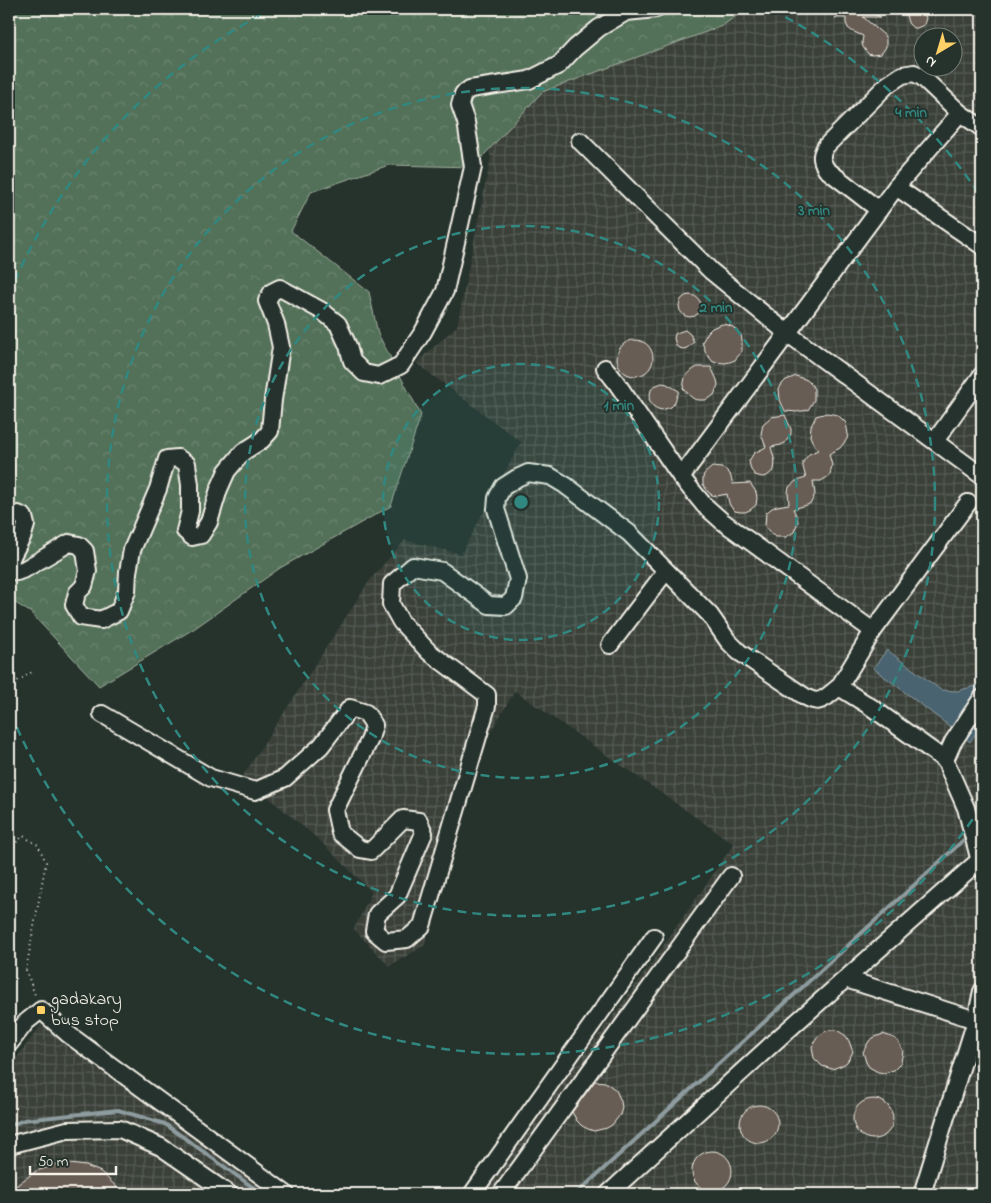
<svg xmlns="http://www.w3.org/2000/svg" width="991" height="1203" font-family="'Indie Flower',sans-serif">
<defs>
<pattern id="industrial-grid" width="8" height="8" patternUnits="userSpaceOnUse" patternTransform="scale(1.25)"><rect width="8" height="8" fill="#3a4039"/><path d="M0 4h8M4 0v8" fill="none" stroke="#575c56"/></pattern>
<pattern id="forest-crowns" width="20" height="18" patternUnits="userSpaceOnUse" patternTransform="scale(1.25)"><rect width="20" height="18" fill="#527059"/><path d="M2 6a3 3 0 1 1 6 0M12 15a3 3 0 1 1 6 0" fill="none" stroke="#6c8571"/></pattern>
</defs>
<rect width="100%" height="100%" fill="#26332d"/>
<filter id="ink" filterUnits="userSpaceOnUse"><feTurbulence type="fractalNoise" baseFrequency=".02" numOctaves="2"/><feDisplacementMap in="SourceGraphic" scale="10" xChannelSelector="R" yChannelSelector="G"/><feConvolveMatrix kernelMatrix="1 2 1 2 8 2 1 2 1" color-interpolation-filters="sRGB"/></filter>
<g filter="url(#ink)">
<g fill="url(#industrial-grid)" fill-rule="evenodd">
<path d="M 753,9 L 982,9 L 982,684 L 957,691 L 941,690 L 887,650 L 969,742 L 982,725 L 982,1194 L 484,1194 L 551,1099 L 643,975 L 734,844 L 515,691 L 478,753 L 424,946 L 389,966 L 354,929 L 372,892 L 318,839 L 243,776 L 370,580 L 405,540 L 461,554 L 521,442 L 416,363 L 457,326 L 491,157 L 473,114 L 532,87 ZM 924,38 L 954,38 L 954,68 L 924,68 Z"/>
<polygon points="41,1025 273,1194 9,1194 9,1068"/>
</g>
<polygon fill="url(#forest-crowns)" stroke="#a3b0a0" points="9,9 746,9 722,26 542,92 473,167 389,165 311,192 291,231 369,292 378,334 421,415 391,506 280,568 195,628 99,686 30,612 9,599"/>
<polygon fill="#4a646f" stroke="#8e9c9f" points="887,650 941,690 957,691 982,684 982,725 970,742 873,668"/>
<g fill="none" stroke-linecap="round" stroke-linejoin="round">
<g stroke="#8e9c9f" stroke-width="4">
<polyline points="976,828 982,823"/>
<polyline points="9,1126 24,1120 118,1110 165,1124 262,1194"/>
<polyline points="576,1194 969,835"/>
</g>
</g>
<g fill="#685d54" stroke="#f4f1e8">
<polygon points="853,9 861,9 881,17 863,17 884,35 886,39 886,47 881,54 872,55 868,54 863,47 862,43 863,36 852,31 848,28 846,23 846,18 835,18"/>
<polygon points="915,9 920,9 923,11 926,18 924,25 917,28 913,28 908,23 905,11"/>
<circle cx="690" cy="306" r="11"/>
<polygon points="722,324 728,325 733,327 741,335 742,340 742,351 735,360 730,362 725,363 713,362 706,353 702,342 708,332 712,328"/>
<polygon points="685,330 690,334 694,342 687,348 683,349 679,348 676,346 674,338 675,334 679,332"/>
<circle cx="635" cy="358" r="18"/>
<polygon points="697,367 711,367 717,380 718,385 714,395 710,398 705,400 699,400 694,399 690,396 683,388 685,377 688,373"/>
<polygon points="796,376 807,380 811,384 814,389 814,400 808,410 797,412 785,411 780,400 779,389 782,384 786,380"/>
<polygon points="662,383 667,384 679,391 674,404 671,407 662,410 658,409 654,407 651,403 649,399 651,390 654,386"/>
<polygon points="827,413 838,415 846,423 848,434 847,439 840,448 829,454 832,465 830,475 826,478 821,481 813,481 815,494 811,503 807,505 793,509 797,517 798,522 794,532 786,537 776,537 771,534 765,526 766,513 772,508 777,506 789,504 788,492 789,487 796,481 806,478 803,467 803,462 809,454 818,450 812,441 810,436 811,426 816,416"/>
<polygon points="785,415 791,429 791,434 785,443 781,445 771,447 775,462 774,470 767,476 762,477 755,475 751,470 749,461 754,453 766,447 761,434 763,424 771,417"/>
<polygon points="712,467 722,468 726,470 730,474 733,484 750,483 756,492 757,498 756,505 750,510 745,512 740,512 735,511 731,507 729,503 727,494 717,496 712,495 708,492 703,484 703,478 704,474"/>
<polygon points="831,1030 837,1030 846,1036 849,1041 853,1052 847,1062 843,1065 832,1069 822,1066 814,1058 812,1047 817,1037 826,1031"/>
<polygon points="883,1034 894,1038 898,1041 903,1051 901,1062 898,1066 894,1070 884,1073 878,1072 869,1067 866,1062 863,1052 869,1041 873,1038"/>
<polygon points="595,1081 605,1082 616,1090 621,1101 622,1108 620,1115 612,1125 607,1128 594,1131 588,1129 582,1126 577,1121 572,1112"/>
<circle cx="873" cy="1119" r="20"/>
<circle cx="759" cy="1124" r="19"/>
<circle cx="712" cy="1171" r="20"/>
<polygon points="62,1163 86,1166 101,1172 124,1194 11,1194 18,1184 36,1171"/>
</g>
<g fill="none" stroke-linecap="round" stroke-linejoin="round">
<defs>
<g id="minor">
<polyline points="580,141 711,271 787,333 982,476"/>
<polyline points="896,187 960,113 982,128"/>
<path d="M 879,210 L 826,169 C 821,159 820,156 826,146 L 887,85 L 902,75 L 914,73 L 922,77 L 960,113"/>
<polyline points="605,368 616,382 681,477 704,505 722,521 873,631"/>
<polyline points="935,441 982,375"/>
<polyline points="681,477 896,187 982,246"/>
<polyline points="9,517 18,514 24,517 26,525 23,535 13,554 9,564 17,572 25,569 69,543 79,545 85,551 88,571 84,586 77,593 74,605 81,617 101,620 119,611 127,591 128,572 132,550 158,489 167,459 178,458 187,464 190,485 190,511 185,531 192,537 201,535 209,522 219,489 227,471 243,452 262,440 270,431 273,400 281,347 276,324 267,301 272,292 280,288 322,311 338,324 348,346 352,361 364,373 379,376 401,365 423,332 445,291 473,167 466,122 460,105 463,94 470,89 529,80 559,65 575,48 599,28 626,12 656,9"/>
<polyline points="610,645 666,571"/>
<polyline points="839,687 873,631 968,503"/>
<path d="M 102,714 L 211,778 L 255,791 L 285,778 L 321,746 L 350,708 L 366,713 L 374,725 L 370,739 L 335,810 L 340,833 L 360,849 L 371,851 L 403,819 L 419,821 L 424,833 L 397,896 L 377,914 L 374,931 L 386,941 L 407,939 L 422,926 L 487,706 L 487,695 L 429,652 L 401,622 L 391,604 L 392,584 L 413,566 L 442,571 L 489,605 L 506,606 L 514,598 L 518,579 L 496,509 L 497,498 L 503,487 L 517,478 L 528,473 L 550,476 L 565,485 L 629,533 L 710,615 L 728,641 L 739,652 L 801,694 C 820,707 823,699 839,687 L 871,707 L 945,760"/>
<polyline points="982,869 966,808 945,760 953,742 982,698"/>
<polyline points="846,979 982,1022"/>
<polyline points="9,1044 26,1022 41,1010 68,1034 286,1194"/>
<polyline points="9,1145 67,1130 120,1129 161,1147 229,1194"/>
<polyline points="472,1194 654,937"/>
<polyline points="501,1194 731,876"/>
<polyline points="608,1194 781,1036 982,858"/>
<polyline points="922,1194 976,1020 982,991"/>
</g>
</defs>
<use href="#minor" stroke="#f4f1e8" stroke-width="20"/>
<g stroke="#f4f1e8" stroke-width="2" stroke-dasharray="1 4" stroke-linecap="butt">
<polyline points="9,686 32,672"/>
<polyline points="9,849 23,836 38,845 46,862 26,970 36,998"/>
</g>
<use href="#minor" stroke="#26332d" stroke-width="16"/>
</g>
</g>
<circle cx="521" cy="502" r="138" fill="#318880" fill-opacity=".12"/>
<g fill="none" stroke="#318880" stroke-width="2.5" stroke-dasharray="9 6">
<circle cx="521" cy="502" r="138"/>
<circle cx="521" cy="502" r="276"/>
<circle cx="521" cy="502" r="414"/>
<path d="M981 807A552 552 0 0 1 9 709M9 295A552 552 0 0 1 270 10M772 10A552 552 0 0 1 981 197"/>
</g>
<rect fill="#ffd166" stroke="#26332d" stroke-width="2" x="36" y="1005" width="10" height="10" rx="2.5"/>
<g text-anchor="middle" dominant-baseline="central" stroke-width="4" stroke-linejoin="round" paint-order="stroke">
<g font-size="18" fill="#f4f1e8" stroke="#26332d" text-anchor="start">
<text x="51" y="1000">gadakary<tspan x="51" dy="21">bus stop</tspan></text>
</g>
</g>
<circle cx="521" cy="502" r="8" fill="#318880" stroke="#26332d" stroke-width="2.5"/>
<g font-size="15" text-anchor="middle" font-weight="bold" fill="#318880" stroke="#26332d" stroke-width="4" stroke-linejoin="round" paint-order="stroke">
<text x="911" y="117">4 min</text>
<text x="814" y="215">3 min</text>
<text x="716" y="312">2 min</text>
<text x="619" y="410">1 min</text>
</g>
<rect width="991" height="1203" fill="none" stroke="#26332d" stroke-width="30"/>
<rect x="15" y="15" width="961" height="1173" fill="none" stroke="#f4f1e8" stroke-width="2" filter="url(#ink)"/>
<g transform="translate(938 52) rotate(218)"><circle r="24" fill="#26332d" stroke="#787f78"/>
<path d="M0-4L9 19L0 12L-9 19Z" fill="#ffd166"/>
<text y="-8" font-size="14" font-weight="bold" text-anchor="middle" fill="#f4f1e8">N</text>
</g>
<path d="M30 1166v8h86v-8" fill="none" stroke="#f4f1e8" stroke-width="2.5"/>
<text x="38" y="1166" font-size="15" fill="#f4f1e8" stroke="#26332d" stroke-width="4" paint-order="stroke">50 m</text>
</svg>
